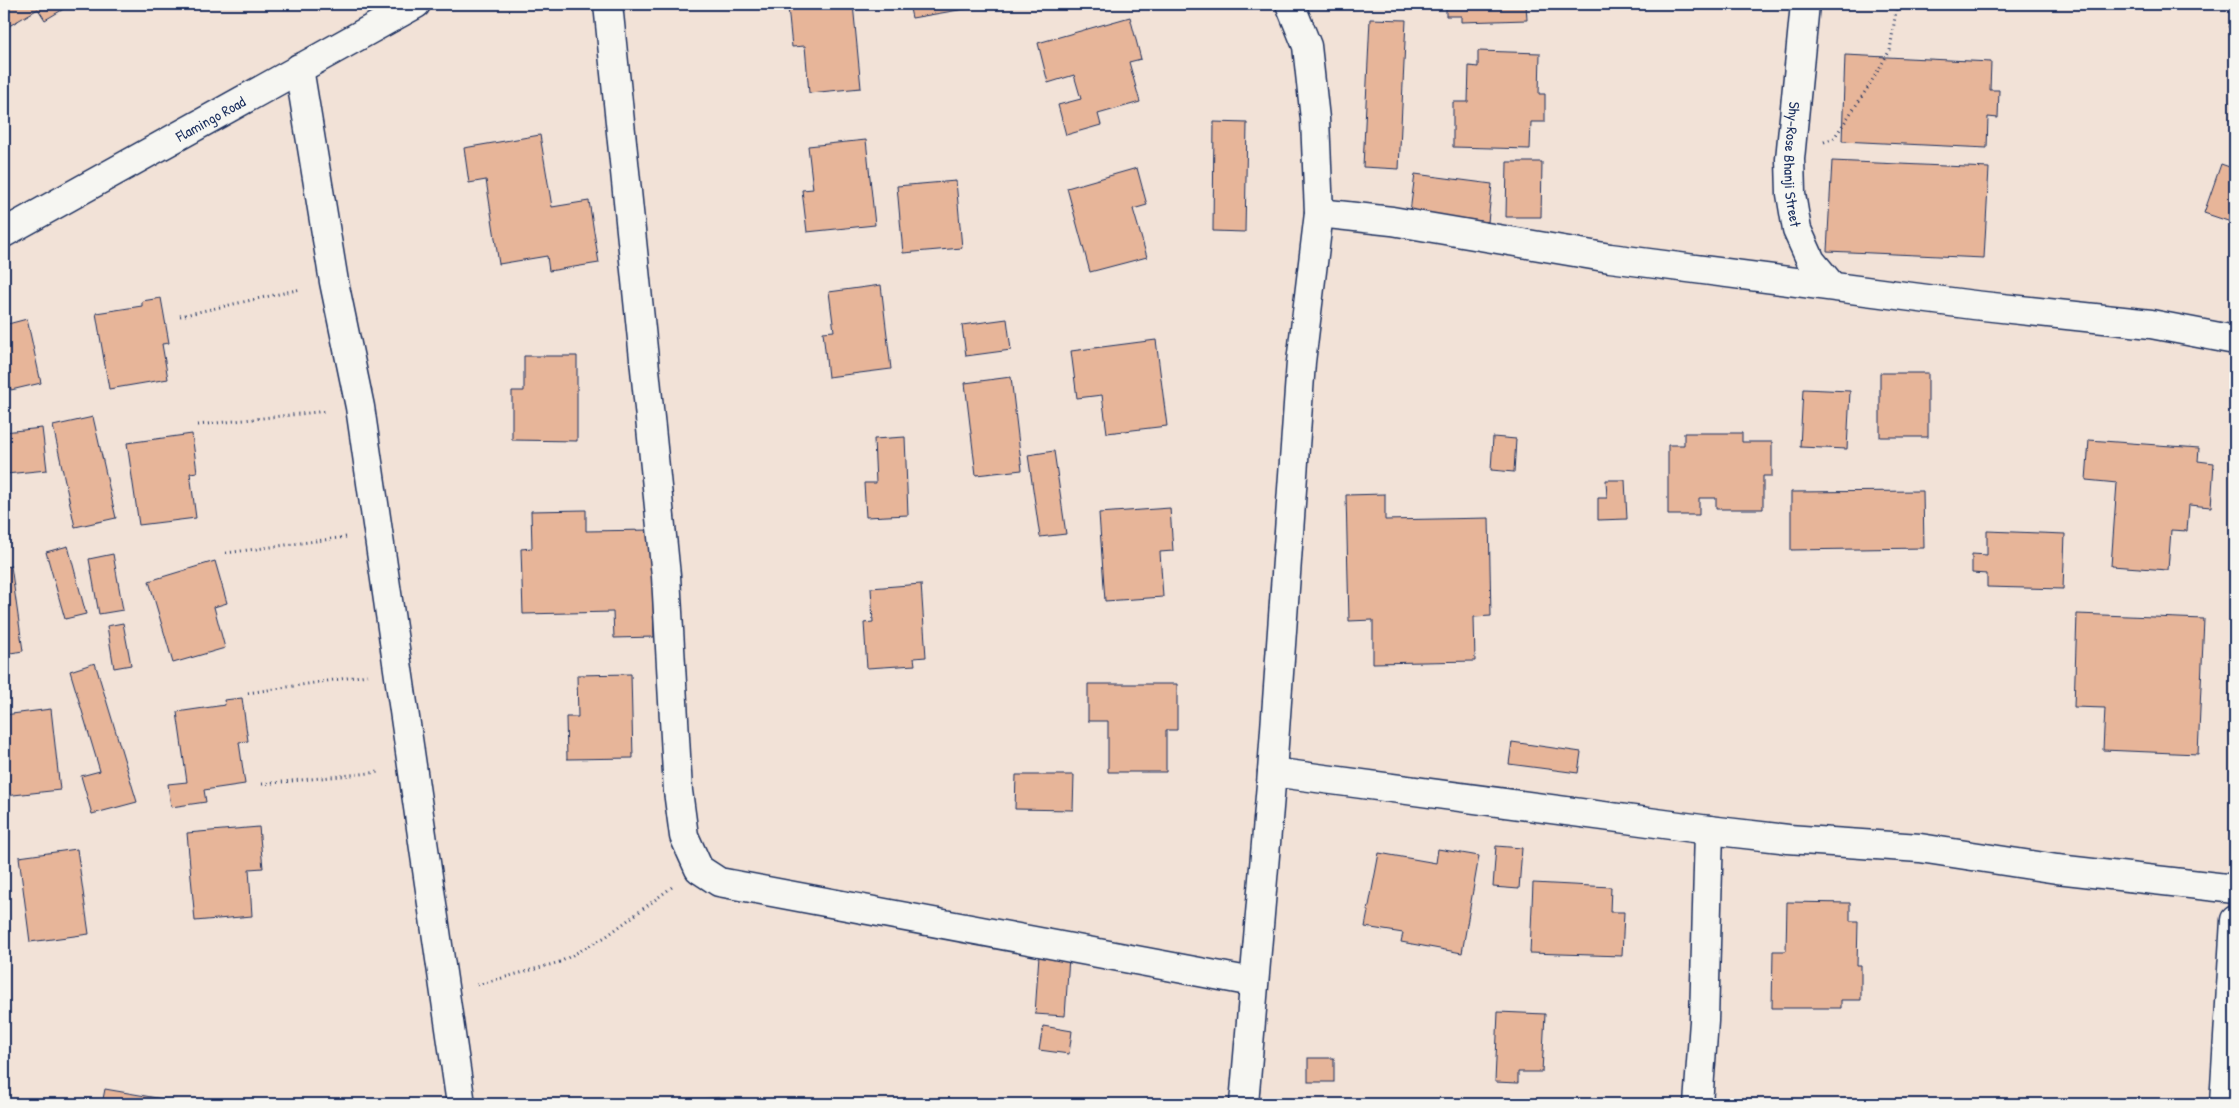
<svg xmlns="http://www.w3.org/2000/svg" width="2239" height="1108" font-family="'Patrick Hand',sans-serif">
<rect width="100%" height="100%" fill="#f2e2d7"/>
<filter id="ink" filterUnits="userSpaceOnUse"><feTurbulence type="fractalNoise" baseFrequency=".02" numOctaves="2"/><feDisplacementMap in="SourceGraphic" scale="10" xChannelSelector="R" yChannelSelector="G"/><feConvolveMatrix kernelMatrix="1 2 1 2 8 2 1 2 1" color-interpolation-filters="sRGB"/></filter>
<g filter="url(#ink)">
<g fill="#e7b599" stroke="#1b2f5e">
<polygon points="4,4 72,4 45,20 38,9 4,29"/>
<polygon points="816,4 853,4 861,88 809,93 805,46 792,47 788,7"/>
<polygon points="909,4 994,4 912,18"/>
<polygon points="1446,4 1526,4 1527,20 1461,22 1461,16 1446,16"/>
<polygon points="2235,16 2235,32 2228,27"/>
<polygon points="1130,17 1141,59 1129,62 1140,102 1098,114 1101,125 1066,135 1058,105 1081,99 1074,75 1048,83 1038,43"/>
<polygon points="1370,19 1406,20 1399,169 1363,167"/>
<polygon points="1478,51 1540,53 1539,94 1545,94 1545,122 1531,122 1530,149 1453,147 1453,102 1468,102 1469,66 1478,67"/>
<polygon points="1845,55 1991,62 1990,90 1999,90 1998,118 1988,117 1987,148 1842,141"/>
<polygon points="1214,122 1247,123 1245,232 1213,231"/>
<polygon points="540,135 552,207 589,201 599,263 549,271 547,256 499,264 486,180 469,183 464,148"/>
<polygon points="866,140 875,225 807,232 802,190 813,189 808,146"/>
<polygon points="1832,161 1989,168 1984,258 1827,251"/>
<polygon points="1507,162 1542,162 1541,217 1506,217"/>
<polygon points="2221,164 2235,169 2234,223 2204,213"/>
<polygon points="1137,168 1147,205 1133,209 1147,257 1090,272 1067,188"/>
<polygon points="1415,174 1492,184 1488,222 1410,212"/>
<polygon points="956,181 962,248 903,253 897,186"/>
<polygon points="881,285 891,369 828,377 823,332 834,331 829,292"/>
<polygon points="161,298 169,343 162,344 168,379 109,389 96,313 142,306 142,301"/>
<polygon points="27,319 41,383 11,390 4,355 4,325"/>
<polygon points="1007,319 1011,350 966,356 962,325"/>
<polygon points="1156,340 1167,426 1107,433 1102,395 1077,398 1071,351"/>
<polygon points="524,356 577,356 577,441 512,440 512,391 524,391"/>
<rect x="1880" y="373" width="48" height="64"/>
<polygon points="1011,377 1022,470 976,475 965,383"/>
<polygon points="1803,389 1850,391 1847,449 1800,447"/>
<polygon points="93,417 116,518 75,527 53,426"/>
<polygon points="42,428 47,470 6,474 4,432"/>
<polygon points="1684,433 1742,433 1742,442 1772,442 1772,476 1763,476 1763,509 1716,509 1716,498 1699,498 1699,515 1668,515 1668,445 1684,445"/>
<polygon points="192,434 197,472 190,473 196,518 139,525 127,443"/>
<polygon points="905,437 908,515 866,517 864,483 876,483 874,439"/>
<polygon points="1493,437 1516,439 1514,472 1491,470"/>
<polygon points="2089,440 2199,448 2198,461 2214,463 2211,507 2189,505 2187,531 2171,530 2168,570 2111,566 2117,483 2086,480"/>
<polygon points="1054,451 1066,534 1040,537 1028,455"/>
<polygon points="1606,480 1625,480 1627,519 1598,520 1598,498 1607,498"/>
<polygon points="1923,491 1924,548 1791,550 1791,492"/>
<polygon points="1385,494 1385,520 1489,518 1491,616 1474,617 1475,661 1373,663 1373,620 1349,621 1346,495"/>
<polygon points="1170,508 1173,551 1160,552 1163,597 1105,601 1099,513"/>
<polygon points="586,510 586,531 651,530 654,637 614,638 613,612 523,614 521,549 532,548 531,511"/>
<polygon points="1987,531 2065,534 2063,589 1987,587 1987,574 1972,573 1972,554 1987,555"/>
<polygon points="68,546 86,614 65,619 46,552"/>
<polygon points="113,554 123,610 99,614 89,559"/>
<polygon points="215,561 227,603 214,607 225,648 173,663 149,581"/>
<polygon points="11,566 23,651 4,654 4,567"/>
<polygon points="921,584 926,657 914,658 915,665 867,668 864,623 873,622 871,588"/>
<polygon points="2077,614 2204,619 2198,754 2103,750 2105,708 2074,707"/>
<polygon points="123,623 131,665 114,668 107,626"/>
<polygon points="95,663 137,802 92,814 81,776 100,771 70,671"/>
<polygon points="631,674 633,758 567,759 566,717 578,717 577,675"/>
<polygon points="1088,684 1177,684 1177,730 1166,730 1166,772 1108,772 1108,721 1088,721"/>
<polygon points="242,698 248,741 239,742 245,784 204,790 206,802 171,807 168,784 187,782 177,712 225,705 224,700"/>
<polygon points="51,709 60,790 4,796 4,715"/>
<polygon points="1512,742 1581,752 1578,773 1509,764"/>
<polygon points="1016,775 1074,775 1073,810 1015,809"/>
<polygon points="259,827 263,868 249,869 252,916 195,921 187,833"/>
<polygon points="1496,846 1522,848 1519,889 1493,887"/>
<polygon points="77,849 89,934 30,942 19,857"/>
<polygon points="1438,849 1479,856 1462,953 1401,942 1403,933 1365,927 1379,853 1436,863"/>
<polygon points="1533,883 1611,887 1610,912 1624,912 1622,956 1530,953"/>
<polygon points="1787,902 1850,903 1850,921 1858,921 1857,965 1861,965 1861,1000 1841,1000 1841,1008 1772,1008 1773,951 1786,951"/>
<polygon points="1039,955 1069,957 1065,1016 1035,1014"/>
<polygon points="1498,1012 1545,1014 1542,1072 1518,1072 1518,1083 1495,1082"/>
<polygon points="1043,1026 1072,1031 1069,1054 1039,1050"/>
<rect x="1308" y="1058" width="26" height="24"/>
<polygon points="105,1089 180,1102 179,1104 102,1104"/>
<polygon points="719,1098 720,1104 690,1104 690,1099"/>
</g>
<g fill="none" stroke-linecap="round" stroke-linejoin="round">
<defs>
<g id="minor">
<polyline points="608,4 666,576 678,791 684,836 699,869 719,882 1253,982"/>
<path id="s1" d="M 1805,4 L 1790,159 L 1791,194 L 1797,230 L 1811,261 L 1831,285"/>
<polyline points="299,68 334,282 360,407 461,1104"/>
<polyline points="1319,213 1392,221 1610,258 1974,305 2151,324 2235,340"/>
<path id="s2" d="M 4,233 L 416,4"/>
<polyline points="1272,772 1709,830 1788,839 1920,848 2057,869 2235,889"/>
<polyline points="1244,1104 1272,772 1301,362 1319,213 1315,119 1307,46 1290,4"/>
<polyline points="1698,1104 1704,1021 1709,830"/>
<polyline points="2224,1104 2235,920"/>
</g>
</defs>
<use href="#minor" stroke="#1b2f5e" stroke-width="31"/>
<g stroke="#1b2f5e" stroke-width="3" stroke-dasharray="1 4" stroke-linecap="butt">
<polyline points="1824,142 1834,138 1867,89 1890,50 1897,4"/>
<polyline points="180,316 301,289"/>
<polyline points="198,425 327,411"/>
<polyline points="226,553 346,537"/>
<polyline points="248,693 367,675"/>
<polyline points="262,784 380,772"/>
<polyline points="477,985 560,962 607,936 672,887"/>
</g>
<use href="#minor" stroke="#f6f6f2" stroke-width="28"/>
</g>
</g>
<g text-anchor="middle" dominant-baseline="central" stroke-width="4" stroke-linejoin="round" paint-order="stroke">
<g font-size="15" fill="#1b2f5e" stroke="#f6f6f2">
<text stroke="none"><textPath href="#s2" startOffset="236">Flamingo Road</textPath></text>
<text stroke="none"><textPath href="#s1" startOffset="161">Shy-Rose Bhanji Street</textPath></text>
</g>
</g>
<rect width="2239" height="1108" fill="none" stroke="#f6f6f2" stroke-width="20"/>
<rect x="10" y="10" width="2219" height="1088" fill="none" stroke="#1b2f5e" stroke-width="2" filter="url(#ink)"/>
</svg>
